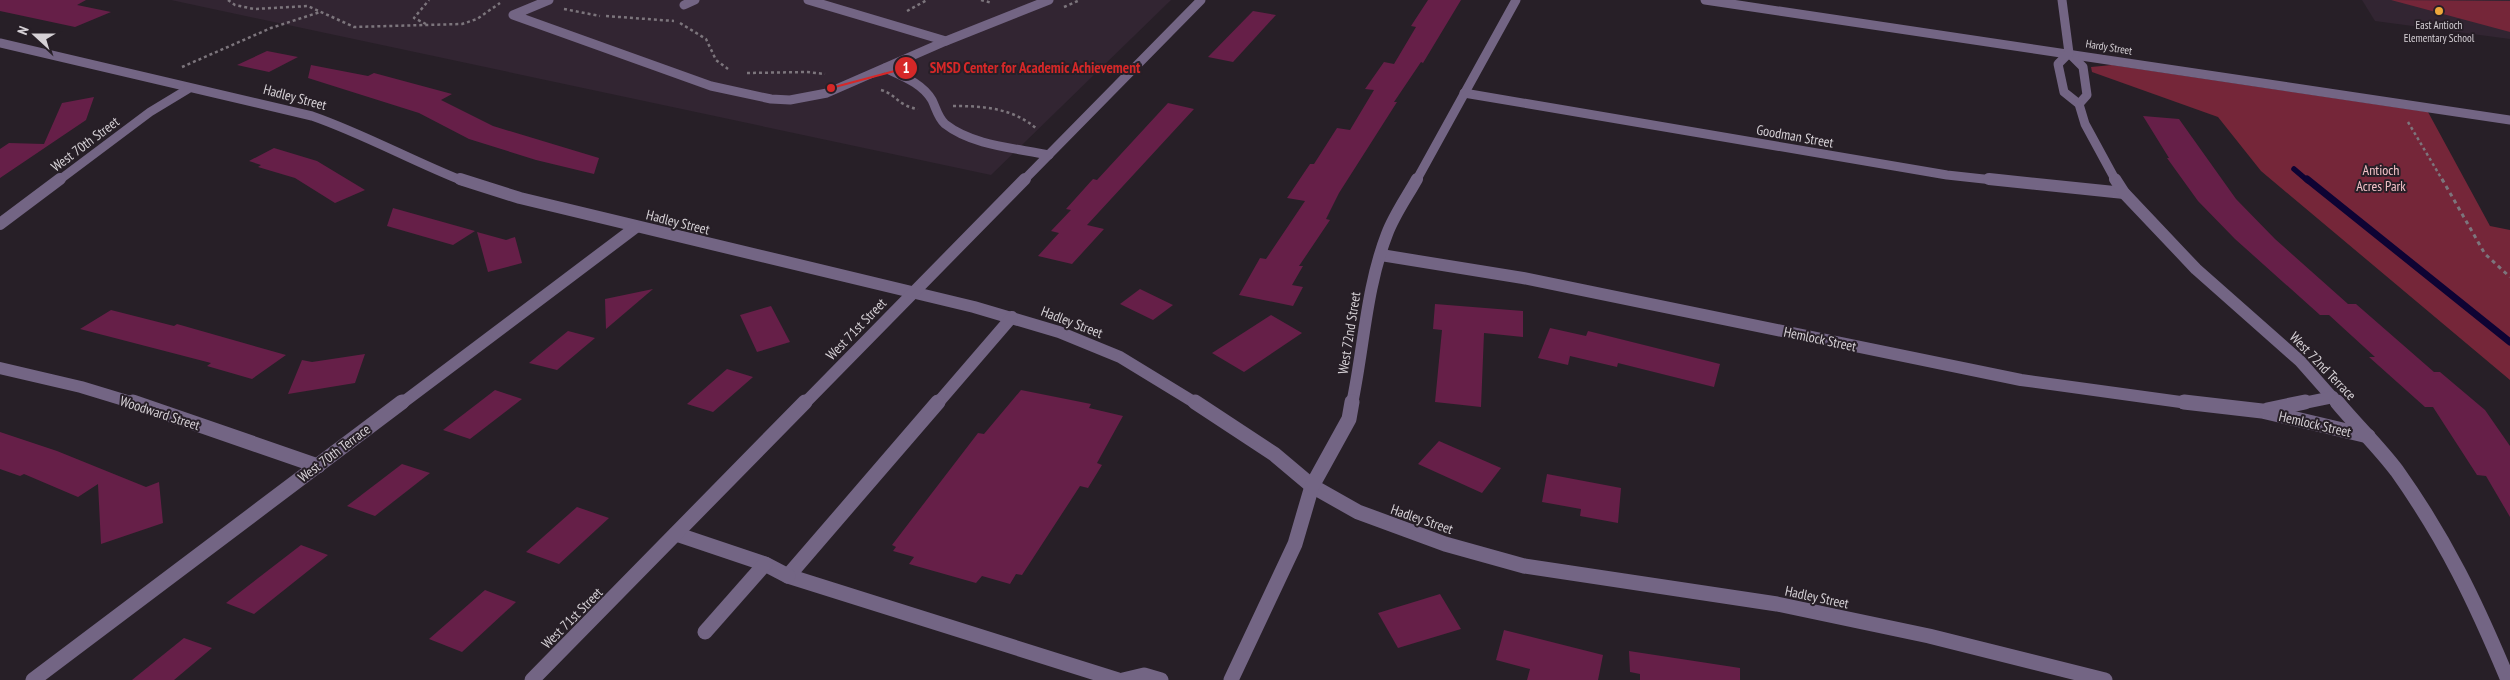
<svg xmlns="http://www.w3.org/2000/svg" width="2510" height="680" font-family="'PT Sans Narrow',sans-serif">
<rect width="100%" height="100%" fill="#271f27"/>
<g fill="#322532">
<polygon points="171,0 1171,0 991,175"/>
<polygon points="2362,0 2510,0 2510,39 2375,21"/>
</g>
<g fill="#752639">
<polygon points="2391,0 2510,1 2510,32"/>
<polygon points="2112,65 2428,112 2490,226 2510,230 2510,380 2261,171 2218,117 2092,72 2091,67"/>
</g>
<g fill="none" stroke-linecap="round" stroke-linejoin="round">
<polyline stroke="#0e0333" stroke-width="5.5" points="2294,169 2308,181"/>
<polyline stroke="#0e0333" stroke-width="7" points="2307,179 2510,342"/>
</g>
<g fill="#661f48">
<polygon points="0,0 86,0 77,5 111,12 75,27 0,11"/>
<polygon points="1428,0 1461,0 1423,63 1421,62 1394,102 1397,102 1339,193 1326,219 1330,220 1299,266 1303,266 1292,285 1303,287 1293,306 1239,295 1260,258 1266,259 1305,201 1287,198 1310,164 1314,164 1337,128 1350,130 1374,90 1365,89 1384,62 1394,64 1416,27 1411,26"/>
<polygon points="1253,11 1276,15 1233,62 1208,57"/>
<polygon points="267,51 298,57 269,72 237,65"/>
<polygon points="311,65 368,76 374,73 452,94 441,100 493,126 599,158 594,174 536,160 469,139 419,113 308,78"/>
<polygon points="94,97 86,120 0,178 0,149 9,143 44,144 62,103"/>
<polygon points="1168,103 1194,109 1087,225 1104,229 1072,264 1038,256 1059,233 1051,231 1071,210 1066,209 1093,179 1097,180"/>
<polygon points="2143,116 2179,119 2236,199 2275,239 2348,304 2356,304 2434,372 2440,372 2485,410 2510,446 2510,517 2486,476 2477,475 2433,407 2425,407 2369,357 2375,357 2329,315 2320,315 2235,239 2198,201 2167,158 2169,158"/>
<polygon points="274,148 317,161 365,190 335,203 295,178 258,167 261,165 249,161"/>
<polygon points="393,208 475,231 453,245 387,226"/>
<polygon points="477,232 506,240 515,237 522,263 488,272"/>
<polygon points="653,289 606,329 605,299"/>
<polygon points="1140,289 1173,305 1153,320 1120,304"/>
<polygon points="1435,304 1523,311 1523,337 1484,333 1481,407 1435,402 1442,330 1433,329"/>
<polygon points="771,306 790,342 757,352 740,315"/>
<polygon points="111,310 174,326 177,324 286,355 252,379 207,366 211,363 80,329"/>
<polygon points="1271,315 1302,333 1244,372 1212,353"/>
<polygon points="1550,328 1586,336 1588,331 1720,364 1714,387 1618,363 1617,367 1570,356 1568,365 1538,358"/>
<polygon points="568,331 595,338 557,370 529,363"/>
<polygon points="365,354 355,383 288,394 302,360 312,362"/>
<polygon points="727,369 753,377 713,412 687,404"/>
<polygon points="495,390 522,399 470,439 443,430"/>
<polygon points="1021,390 1091,404 1089,408 1123,416 1097,463 1102,465 1088,488 1080,486 1022,575 1016,574 1010,584 982,576 976,583 909,564 914,557 893,551 896,547 892,545 978,433 984,434"/>
<polygon points="0,432 57,451 146,487 159,482 163,523 101,544 98,484 78,497 24,474 20,476 0,469"/>
<polygon points="1439,441 1501,468 1482,493 1418,464"/>
<polygon points="402,464 430,473 375,516 347,506"/>
<polygon points="1547,474 1621,488 1618,523 1580,516 1581,509 1542,502"/>
<polygon points="577,507 609,518 559,564 526,552"/>
<polygon points="301,545 328,555 254,614 226,603"/>
<polygon points="485,590 516,602 462,652 429,639"/>
<polygon points="1440,594 1461,629 1398,648 1378,613"/>
<polygon points="1504,630 1603,655 1598,680 1527,680 1530,669 1496,660"/>
<polygon points="184,638 212,648 174,680 132,680"/>
<polygon points="1629,651 1740,668 1740,680 1640,680 1640,674 1630,672"/>
</g>
<g fill="none" stroke-linecap="round" stroke-linejoin="round">
<g stroke="#7c757c" stroke-width="2.5" stroke-dasharray="3 3" stroke-linecap="butt">
<polyline points="228,0 235,5 254,9 308,6 354,27 462,24 477,19 500,3"/>
<polyline points="981,0 992,3"/>
<polyline points="1064,7 1080,0"/>
<polyline points="564,9 600,16"/>
<polyline points="907,11 927,0"/>
<polyline points="606,16 674,21"/>
<polyline points="680,23 706,39 716,60 728,69"/>
<polyline points="426,24 414,18 429,0"/>
<polyline points="182,67 271,28 320,12"/>
<polyline points="747,73 807,72 825,74"/>
<path d="M 881,90 C 896,94 898,106 918,109"/>
<path d="M 953,106 C 984,106 1013,108 1037,129"/>
<polyline points="2408,122 2443,181"/>
</g>
<polyline stroke="#7c757c" stroke-width="3" stroke-dasharray="4 4" stroke-linecap="butt" points="2442,179 2485,254 2510,277"/>
<g stroke="#736584" stroke-width="9">
<polyline points="549,0 513,15 711,86 771,99 790,100 827,93 946,41 808,0"/>
<polyline points="1705,0 2510,120"/>
<polyline points="2062,0 2069,53 2083,67 2087,95 2079,104"/>
<polyline points="684,5 695,0"/>
<polyline points="946,41 1049,0"/>
<path d="M 0,43 L 312,116 C 364,134 412,161 463,181"/>
<polyline points="2069,53 2058,64 2064,92 2079,104 2085,124 2116,181"/>
<path d="M 885,68 C 902,76 922,83 932,100 C 936,108 938,118 945,124 C 973,146 1016,148 1049,155"/>
<polyline points="1464,93 1947,175 2002,181"/>
<polyline points="58,181 150,112 188,89"/>
<polyline points="1023,181 1201,0"/>
<polyline points="1416,181 1516,0"/>
</g>
<g stroke="#736584" stroke-width="12">
<polyline points="460,179 520,198 974,307 1059,332 1120,357 1197,404"/>
<polyline points="1989,179 2124,193"/>
<polyline points="2115,179 2124,193 2196,269 2300,361 2338,404"/>
<polyline points="0,224 60,179"/>
<polyline points="1381,255 1523,278 2021,380 2195,404"/>
<polyline points="0,368 81,387 137,404"/>
<polyline points="401,404 636,227"/>
<polyline points="804,404 1025,179"/>
<polyline points="937,404 1012,317"/>
<path d="M 1352,404 C 1364,347 1366,288 1387,234 C 1394,215 1407,197 1417,179"/>
<polyline points="2299,404 2333,397"/>
</g>
<g stroke="#736584" stroke-width="15">
<polyline points="133,402 318,466"/>
<polyline points="938,402 788,576 1118,680"/>
<polyline points="1195,402 1274,454 1312,486 1358,512 1445,544 1524,566 1777,604 1929,636 2105,680"/>
<polyline points="2184,402 2262,411 2368,436"/>
<path d="M 2337,402 C 2356,425 2379,447 2397,471 C 2446,540 2476,603 2508,680"/>
<polyline points="2267,410 2305,402"/>
<polyline points="676,534 765,564 788,576"/>
<polyline points="705,632 765,564"/>
<polyline points="33,680 402,402"/>
<polyline points="532,680 805,402"/>
<polyline points="1123,680 1144,675 1161,680"/>
<polyline points="1231,680 1295,544 1312,486 1349,419 1352,402"/>
</g>
</g>
<circle fill="#eda83b" stroke="#271f27" stroke-width="2" cx="2439" cy="11" r="5"/>
<g text-anchor="middle" dominant-baseline="central" stroke-width="4" stroke-linejoin="round" paint-order="stroke">
<g font-size="11" fill="#d6d1d6" stroke="#271f27">
<text x="2439" y="25">East Antioch<tspan x="2439" dy="13">Elementary School</tspan></text>
</g>
<g font-size="11" fill="#d6d1d6" stroke="#271f27">
<text transform="translate(2109 47) rotate(9)">Hardy Street</text>
</g>
<g font-size="14" fill="#d6d1d6" stroke="#271f27">
<text transform="translate(295 97) rotate(15)">Hadley Street</text>
<text transform="translate(1795 136) rotate(10)">Goodman Street</text>
<text transform="translate(85 144) rotate(-37)">West 70th Street</text>
<text transform="translate(678 222) rotate(14)">Hadley Street</text>
<text transform="translate(1072 322) rotate(21)">Hadley Street</text>
<text transform="translate(856 329) rotate(-46)">West 71st Street</text>
<text transform="translate(1349 333) rotate(-81)">West 72nd Street</text>
<text transform="translate(1820 339) rotate(12)">Hemlock Street</text>
<text transform="translate(2323 366) rotate(46)">West 72nd Terrace</text>
<text transform="translate(160 413) rotate(18)">Woodward Street</text>
<text transform="translate(2315 424) rotate(13)">Hemlock Street</text>
<text transform="translate(334 453) rotate(-37)">West 70th Terrace</text>
<text transform="translate(1422 519) rotate(19)">Hadley Street</text>
<text transform="translate(1817 597) rotate(12)">Hadley Street</text>
<text transform="translate(572 618) rotate(-45)">West 71st Street</text>
</g>
<g font-size="14" fill="#f2c1c7" stroke="#271f27">
<text x="2381" y="170">Antioch<tspan x="2381" dy="16">Acres Park</tspan></text>
</g>
</g>
<path fill="none" stroke="#d62828" stroke-width="2" d="M831 88L906 68"/>
<g fill="#d62828" stroke="#271f27" stroke-width="2">
<circle cx="831" cy="88" r="5"/>
<circle cx="906" cy="68" r="12"/>
</g>
<g font-size="15" text-anchor="middle" font-weight="bold" fill="#fff">
<text x="906" y="73">1</text>
</g>
<g font-size="15" text-anchor="middle" font-weight="bold" fill="#d62828" stroke="#271f27" stroke-width="4" stroke-linejoin="round" paint-order="stroke">
<text x="1035" y="73">SMSD Center for Academic Achievement</text>
</g>
<g transform="translate(35 35) rotate(291)" stroke="#271f27" stroke-width="4" paint-order="stroke">
<path d="M0-4L9 19L0 12L-9 19Z" fill="#d6d1d6"/>
<text y="-8" font-size="14" font-weight="bold" text-anchor="middle" fill="#d6d1d6">N</text>
</g>
</svg>
